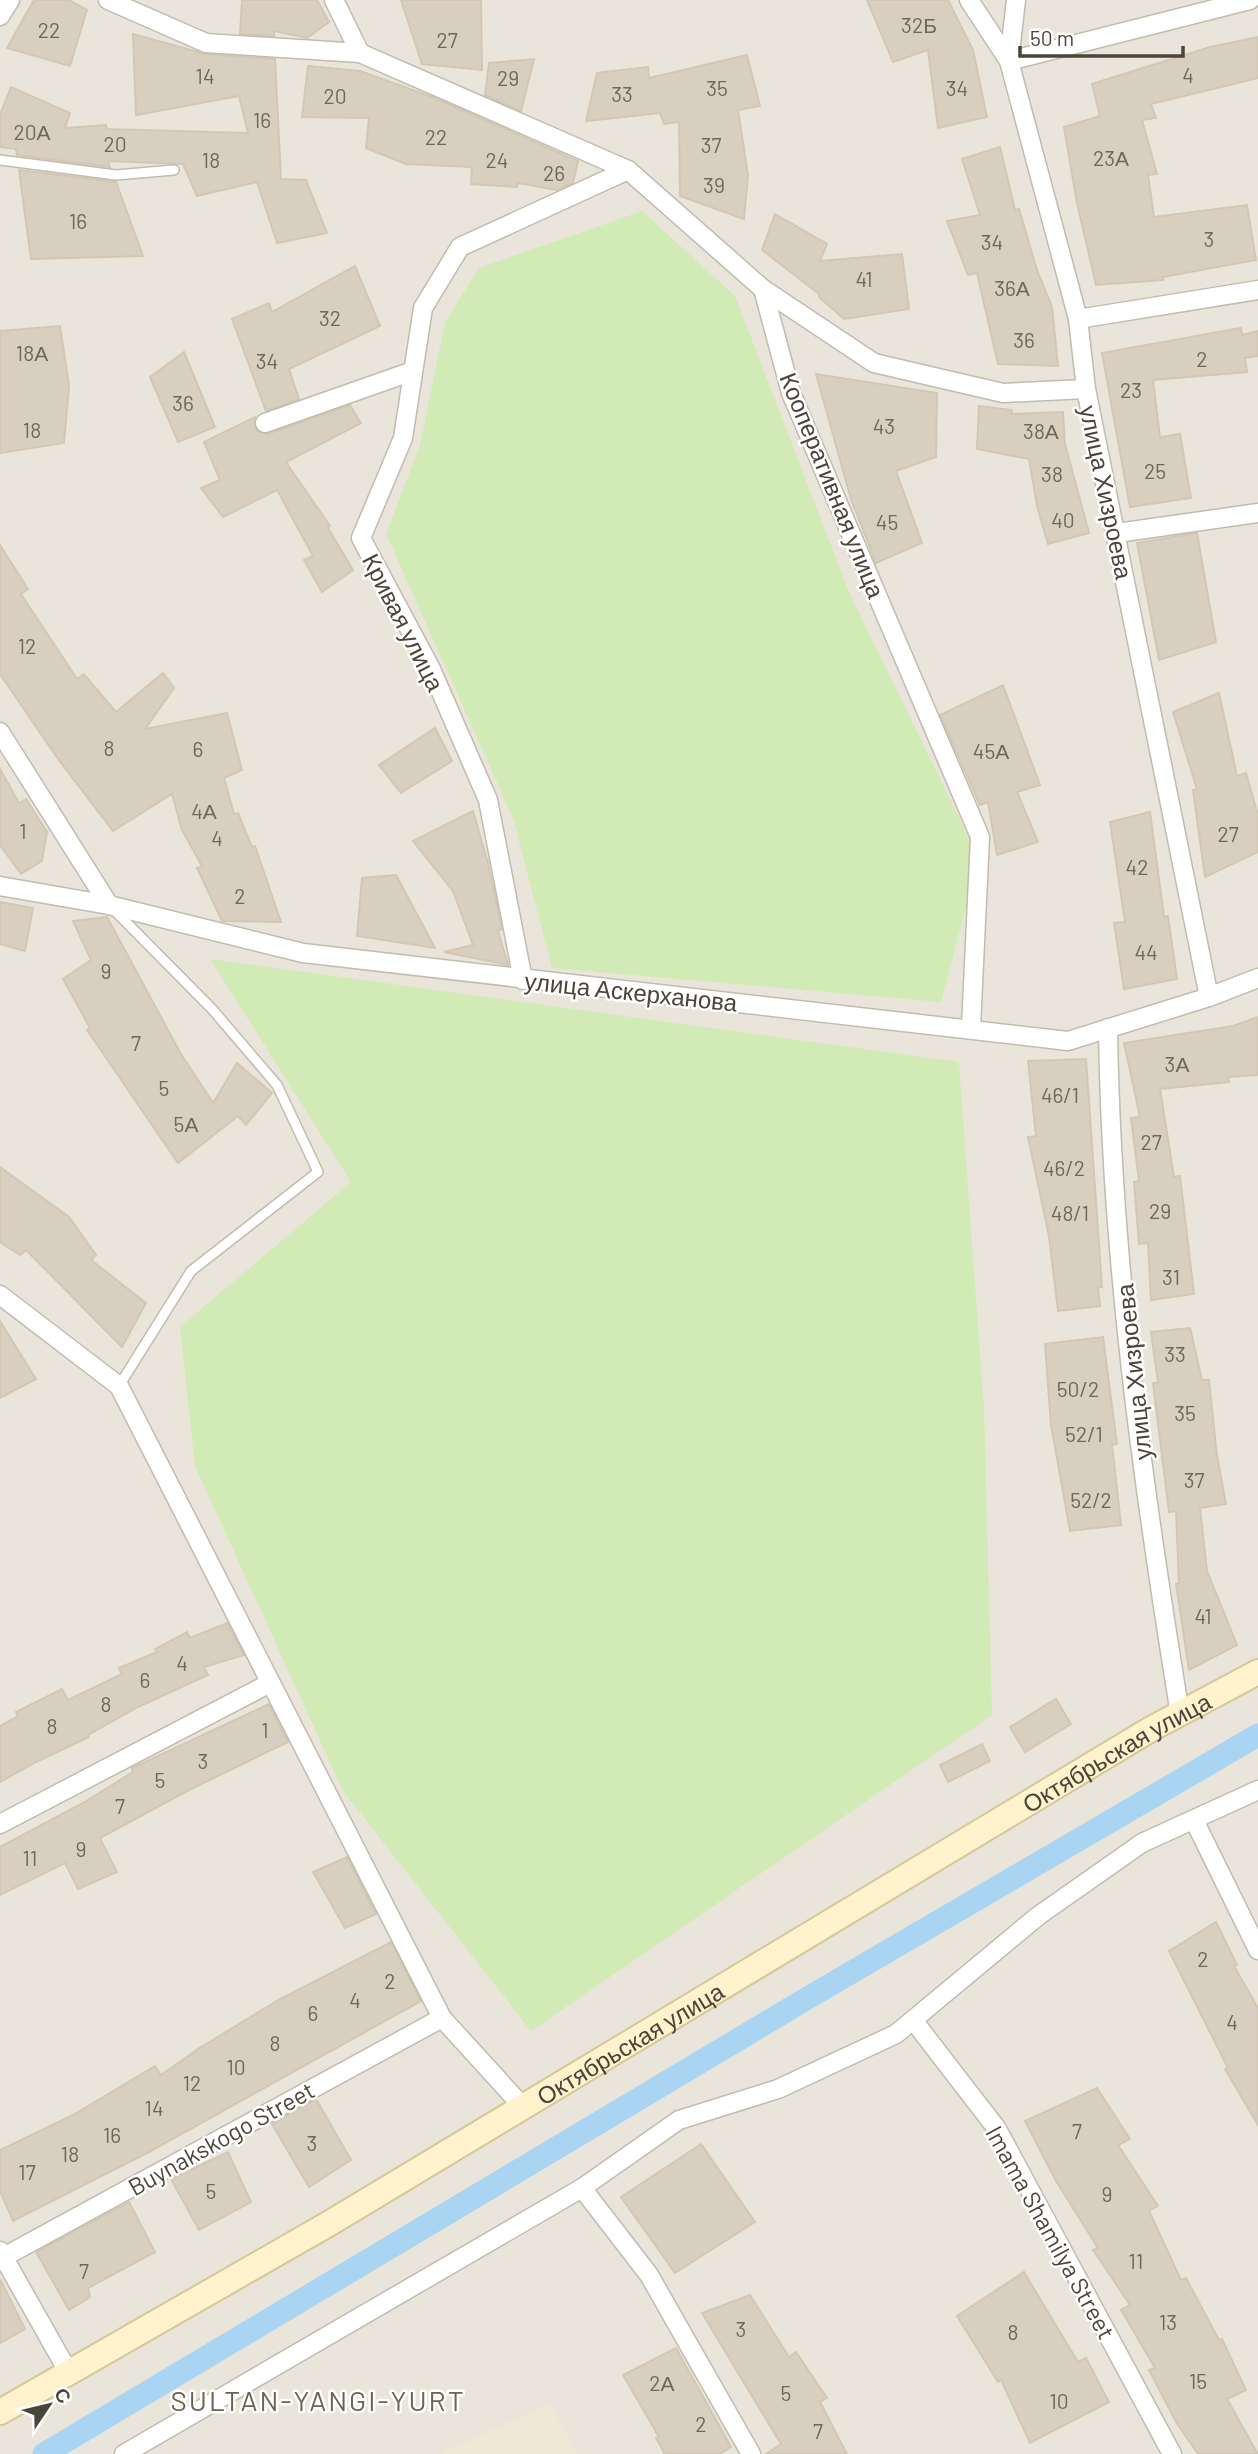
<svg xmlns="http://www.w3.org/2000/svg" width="1258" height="2454" font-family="Barlow,sans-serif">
<rect width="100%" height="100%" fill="#f6f3ec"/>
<rect fill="#eae5da" x="0" y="0" width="1258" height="2454"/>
<polygon fill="#efe8d6" points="550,2403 577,2454 441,2454"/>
<g fill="#d2eab5">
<polygon points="642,211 735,296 849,592 979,859 941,1002 552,968 513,818 386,534 420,445 445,322 479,268"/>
<polygon points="210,959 959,1062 984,1409 992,1715 531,2031 343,1791 195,1466 180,1327 351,1182"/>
</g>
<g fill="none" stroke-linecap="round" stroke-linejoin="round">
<polyline stroke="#a9d4f2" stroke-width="23" points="44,2454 811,1996 1258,1735"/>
</g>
<g fill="#d8cfc1" stroke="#d3c7b4" stroke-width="2">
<polygon points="34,0 69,0 87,10 70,66 7,48"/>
<polygon points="242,0 317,0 329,22 307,38 274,31 274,36 240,34"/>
<polygon points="401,0 481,0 482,70 422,64"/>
<polygon points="867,0 948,0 973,50 987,117 938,128 928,50 893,62"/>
<polygon points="133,34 205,54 275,59 281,179 306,180 327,233 277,243 257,182 197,196 183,164 108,161 110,167 17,155 16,149 0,147 0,115 11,87 70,113 65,128 106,125 107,129 248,133 239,96 136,115"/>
<polygon points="1258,37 1258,78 1151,104 1156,118 1142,120 1157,174 1148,175 1154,217 1247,205 1256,260 1163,277 1163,280 1096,285 1077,203 1064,127 1100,116 1092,84 1210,47"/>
<polygon points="747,55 760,106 738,110 748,175 744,219 680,196 679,122 664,124 660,113 586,121 597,73 648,67 649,78"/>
<polygon points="534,59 521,111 485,95 489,63"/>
<polygon points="308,66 360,71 432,97 578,161 573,183 557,190 518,183 517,187 471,184 472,167 406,164 366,148 369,118 302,117"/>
<polygon points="1000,147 1015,210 1019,209 1037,270 1052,307 1058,366 998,364 977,273 968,275 947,221 980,215 962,159"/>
<polygon points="19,170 116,182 143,256 31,259"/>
<polygon points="775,214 827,244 820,261 902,254 909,309 844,319 819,297 819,294 762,250"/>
<polygon points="355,266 380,326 289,369 299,399 266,411 232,319 269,303 272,312"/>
<polygon points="60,326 69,386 64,443 0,453 0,331"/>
<polygon points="1241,328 1242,335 1258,331 1258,356 1245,358 1247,372 1153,380 1160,437 1180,434 1191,498 1130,507 1102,353"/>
<polygon points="184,352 215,427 178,442 150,377"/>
<polygon points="816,374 937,393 936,457 896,471 922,543 876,563 851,499"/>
<polygon points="350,405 361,423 286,462 330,526 328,528 353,570 322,592 304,560 313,556 277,490 223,517 201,488 220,480 204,442 255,417 257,431 268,434"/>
<polygon points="979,406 1012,410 1011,414 1063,412 1065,444 1089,533 1048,544 1037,506 1029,459 977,449"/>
<polygon points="1197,533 1216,642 1159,660 1137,543"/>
<polygon points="0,545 28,589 21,594 77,679 84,674 116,712 163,673 174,688 145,729 227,713 242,770 224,778 234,814 238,813 252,847 255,846 281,922 222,921 197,868 202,866 182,830 172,794 113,831 58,759 0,674"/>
<polygon points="1003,685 1040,785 1017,792 1038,842 997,855 988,802 980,805 940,715"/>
<polygon points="1219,693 1237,776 1246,773 1258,815 1258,852 1205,877 1193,790 1197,789 1173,712"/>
<polygon points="435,728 452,761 401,793 379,765"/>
<polygon points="0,769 19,803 26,799 47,832 42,861 21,874 0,845"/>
<polygon points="473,811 488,863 502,929 498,931 508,965 444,952 473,945 453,891 413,841"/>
<polygon points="1150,812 1164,917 1168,916 1177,979 1124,989 1114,923 1125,922 1110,822"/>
<polygon points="396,875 435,948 357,936 362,878"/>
<polygon points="0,902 33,908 25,951 0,944"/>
<polygon points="107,917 181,1054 213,1103 237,1063 272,1093 246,1125 238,1116 178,1163 87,1030 90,1028 63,979 91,960 73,921"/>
<polygon points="1258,1017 1258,1075 1228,1077 1229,1082 1160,1089 1174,1177 1180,1176 1194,1294 1151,1300 1148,1243 1139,1244 1134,1182 1139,1181 1131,1118 1140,1117 1124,1043 1233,1026"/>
<polygon points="1086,1059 1102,1287 1098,1287 1100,1306 1058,1311 1049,1236 1028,1137 1036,1136 1028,1061"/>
<polygon points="0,1167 69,1217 96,1255 91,1260 146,1303 122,1347 26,1250 20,1255 0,1242"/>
<polygon points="0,1321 36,1379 0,1398"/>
<polygon points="1190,1328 1202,1380 1209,1380 1217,1456 1226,1504 1200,1508 1207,1571 1237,1645 1189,1670 1176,1584 1179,1584 1176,1511 1169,1512 1153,1383 1158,1383 1151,1332"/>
<polygon points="1103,1337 1117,1444 1112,1445 1121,1525 1070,1531 1051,1425 1045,1344"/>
<polygon points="227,1623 244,1655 204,1667 208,1675 138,1707 88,1735 89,1737 36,1762 0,1782 0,1726 18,1716 16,1712 62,1689 68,1700 122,1674 119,1668 157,1652 155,1649 187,1632 190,1638"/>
<polygon points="1056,1699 1071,1724 1025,1752 1010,1727"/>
<polygon points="269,1704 288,1742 189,1790 100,1838 117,1872 78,1889 65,1863 0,1895 0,1847 83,1803 133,1772 132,1768"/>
<polygon points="982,1744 990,1761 948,1782 940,1765"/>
<polygon points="347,1857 376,1914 345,1928 313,1872"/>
<polygon points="1216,1922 1237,1965 1234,1966 1258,2008 1258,2125 1225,2069 1228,2068 1169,1951"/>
<polygon points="391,1942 421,2001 149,2152 13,2221 0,2191 0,2150 73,2115 155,2066 161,2075 198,2049 280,1999"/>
<polygon points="1097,2088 1130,2139 1118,2145 1158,2206 1149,2211 1181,2280 1186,2278 1219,2340 1222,2339 1246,2390 1227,2399 1258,2454 1198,2454 1176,2422 1149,2370 1155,2368 1121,2310 1130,2305 1093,2250 1098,2248 1056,2181 1025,2121"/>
<polygon points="316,2099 351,2160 309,2187 272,2124"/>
<polygon points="701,2144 755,2222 675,2273 621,2197"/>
<polygon points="228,2152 251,2202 199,2230 171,2179"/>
<polygon points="129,2202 155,2252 88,2288 90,2297 69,2310 36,2252"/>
<polygon points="1024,2272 1078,2362 1086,2358 1109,2402 1030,2443 1001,2380 998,2382 957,2316"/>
<polygon points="0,2279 25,2329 0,2343"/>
<polygon points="750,2295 789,2357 796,2352 827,2398 820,2402 847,2454 766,2454 781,2444 702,2313"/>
<polygon points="676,2348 731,2447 720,2454 665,2454 656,2438 659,2437 623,2375"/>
</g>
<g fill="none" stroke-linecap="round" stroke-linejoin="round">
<defs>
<g id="lane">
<polyline points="0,160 116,175 174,170"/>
<polyline points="114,910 212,1009 277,1085 318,1172 191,1271 119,1386"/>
</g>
<g id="street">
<polyline points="108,0 206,43 360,53"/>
<polyline points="334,0 360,53 628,170 763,289 791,393 980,837 971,1027"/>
<polyline points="969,0 1009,61 1078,319 1086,389 1209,997"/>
<polyline points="0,16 10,0"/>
<polyline points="1009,61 1250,0"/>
<polyline points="1009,61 1016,0"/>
<polyline points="763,289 874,363 1003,393 1086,389"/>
<polyline points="1078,319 1258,290"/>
<polyline points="265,423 413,371"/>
<polyline points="1117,533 1258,513"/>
<polyline points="0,732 109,905"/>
<polyline points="0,886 109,905 303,953 1068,1041 1209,997 1258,978"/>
<polyline points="523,980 488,800 431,669 361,538 403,438 423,308 460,247 628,170"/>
<path d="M 1108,1028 C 1111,1258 1143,1487 1180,1714"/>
<polyline points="0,1295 119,1386 442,2018 523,2107"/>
<polyline points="1194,1820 1258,1950"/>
<polyline points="0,1824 270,1683"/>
<polyline points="913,2020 997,2129 1172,2454"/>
<polyline points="582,2188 649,2275 751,2454"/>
<polyline points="0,2251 69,2373"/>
<polyline points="0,2259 442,2018"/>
<polyline points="124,2454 582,2188 679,2120 778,2089 896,2034 1038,1916 1142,1843 1258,1790"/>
</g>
<g id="secondary">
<path id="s1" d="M 0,2412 L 330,2223 L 1151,1729 L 1258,1672"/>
</g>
</defs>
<use href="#lane" stroke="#c2bbae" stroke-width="12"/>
<use href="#street" stroke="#c2bbae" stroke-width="21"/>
<use href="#secondary" stroke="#d6c79b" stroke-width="28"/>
<use href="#lane" stroke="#fff" stroke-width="9"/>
<use href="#street" stroke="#fff" stroke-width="18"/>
<use href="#secondary" stroke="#fff3cd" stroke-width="24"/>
</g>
<g text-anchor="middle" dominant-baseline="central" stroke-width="5" stroke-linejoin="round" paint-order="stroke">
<g font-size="21" fill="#6e675b">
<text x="919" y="24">32Б</text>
<text x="49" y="29">22</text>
<text x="447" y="39">27</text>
<text x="1188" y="74">4</text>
<text x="205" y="75">14</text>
<text x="508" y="77">29</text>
<text x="717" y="87">35</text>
<text x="957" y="87">34</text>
<text x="622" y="93">33</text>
<text x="335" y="95">20</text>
<text x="262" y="119">16</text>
<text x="32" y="131">20А</text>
<text x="436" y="136">22</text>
<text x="115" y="143">20</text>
<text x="711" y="144">37</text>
<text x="1111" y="157">23А</text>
<text x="211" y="159">18</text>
<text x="497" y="159">24</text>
<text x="554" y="172">26</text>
<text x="714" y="184">39</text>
<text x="78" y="220">16</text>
<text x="1209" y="238">3</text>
<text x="992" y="241">34</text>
<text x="864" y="278">41</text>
<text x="1012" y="287">36А</text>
<text x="330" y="317">32</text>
<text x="1024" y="339">36</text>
<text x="32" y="352">18А</text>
<text x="1202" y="358">2</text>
<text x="267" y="360">34</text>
<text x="1131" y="389">23</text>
<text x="183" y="402">36</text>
<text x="884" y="425">43</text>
<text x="32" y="429">18</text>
<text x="1041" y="430">38А</text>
<text x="1155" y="470">25</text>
<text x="1052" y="473">38</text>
<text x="1063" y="519">40</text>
<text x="887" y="521">45</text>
<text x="27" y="645">12</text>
<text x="109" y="747">8</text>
<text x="198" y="748">6</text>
<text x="991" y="750">45А</text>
<text x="204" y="810">4А</text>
<text x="23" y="830">1</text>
<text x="1228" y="833">27</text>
<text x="217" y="837">4</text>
<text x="1137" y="866">42</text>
<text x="240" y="895">2</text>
<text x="1146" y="951">44</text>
<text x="106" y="970">9</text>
<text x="136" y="1042">7</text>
<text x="1177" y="1063">3А</text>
<text x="164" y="1087">5</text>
<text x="1060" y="1094">46/1</text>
<text x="186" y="1123">5А</text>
<text x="1151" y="1141">27</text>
<text x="1064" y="1167">46/2</text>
<text x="1160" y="1210">29</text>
<text x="1070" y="1212">48/1</text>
<text x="1171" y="1276">31</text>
<text x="1175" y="1353">33</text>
<text x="1078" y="1388">50/2</text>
<text x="1185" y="1412">35</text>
<text x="1084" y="1433">52/1</text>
<text x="1194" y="1479">37</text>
<text x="1091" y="1499">52/2</text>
<text x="1203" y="1615">41</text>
<text x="182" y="1662">4</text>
<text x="145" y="1679">6</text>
<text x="106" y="1703">8</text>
<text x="52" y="1725">8</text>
<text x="265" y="1729">1</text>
<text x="203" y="1760">3</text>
<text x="160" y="1779">5</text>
<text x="120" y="1805">7</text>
<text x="81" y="1848">9</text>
<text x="30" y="1857">11</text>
<text x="1203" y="1958">2</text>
<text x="390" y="1980">2</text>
<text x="355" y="1999">4</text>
<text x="313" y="2012">6</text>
<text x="1232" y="2021">4</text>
<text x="275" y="2042">8</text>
<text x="236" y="2066">10</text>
<text x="192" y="2082">12</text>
<text x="154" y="2107">14</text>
<text x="1077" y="2130">7</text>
<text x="112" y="2134">16</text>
<text x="312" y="2142">3</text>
<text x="70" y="2153">18</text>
<text x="27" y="2171">17</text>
<text x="211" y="2190">5</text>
<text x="1107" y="2193">9</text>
<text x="1136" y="2260">11</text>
<text x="84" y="2270">7</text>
<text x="1168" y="2321">13</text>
<text x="741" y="2328">3</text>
<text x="1013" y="2331">8</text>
<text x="1198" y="2380">15</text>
<text x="662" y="2382">2А</text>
<text x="786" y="2392">5</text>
<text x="1059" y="2400">10</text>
<text x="701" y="2423">2</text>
<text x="818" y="2430">7</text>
</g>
<g font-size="24" fill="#4b4439" stroke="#fff">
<text transform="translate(833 485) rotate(68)">Кооперативная улица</text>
<text transform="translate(1107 492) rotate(78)">улица Хизроева</text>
<text transform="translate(404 622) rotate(63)">Кривая улица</text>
<text transform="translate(631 991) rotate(6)">улица Аскерханова</text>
<text transform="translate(1133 1372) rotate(-96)">улица Хизроева</text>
<text stroke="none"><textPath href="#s1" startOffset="1297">Октябрьская улица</textPath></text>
<text stroke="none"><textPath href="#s1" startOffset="730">Октябрьская улица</textPath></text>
<text transform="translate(221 2138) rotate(-29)">Buynakskogo Street</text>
<text transform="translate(1051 2232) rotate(61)">Imama Shamilya Street</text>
</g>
<g font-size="28" letter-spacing="2" fill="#6e6250" stroke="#fff">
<text x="318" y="2400">SULTAN-YANGI-YURT</text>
</g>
</g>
<g transform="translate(49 2405) rotate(55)" stroke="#ffffff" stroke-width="5" paint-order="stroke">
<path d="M0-5L12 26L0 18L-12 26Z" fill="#4b4439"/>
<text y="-10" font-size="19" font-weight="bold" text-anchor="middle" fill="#4b4439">С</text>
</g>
<path d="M1020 46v10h163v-10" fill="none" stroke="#4b4439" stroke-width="3.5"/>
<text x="1030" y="46" font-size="21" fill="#4b4439" stroke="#ffffff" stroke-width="5" paint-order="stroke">50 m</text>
</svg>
